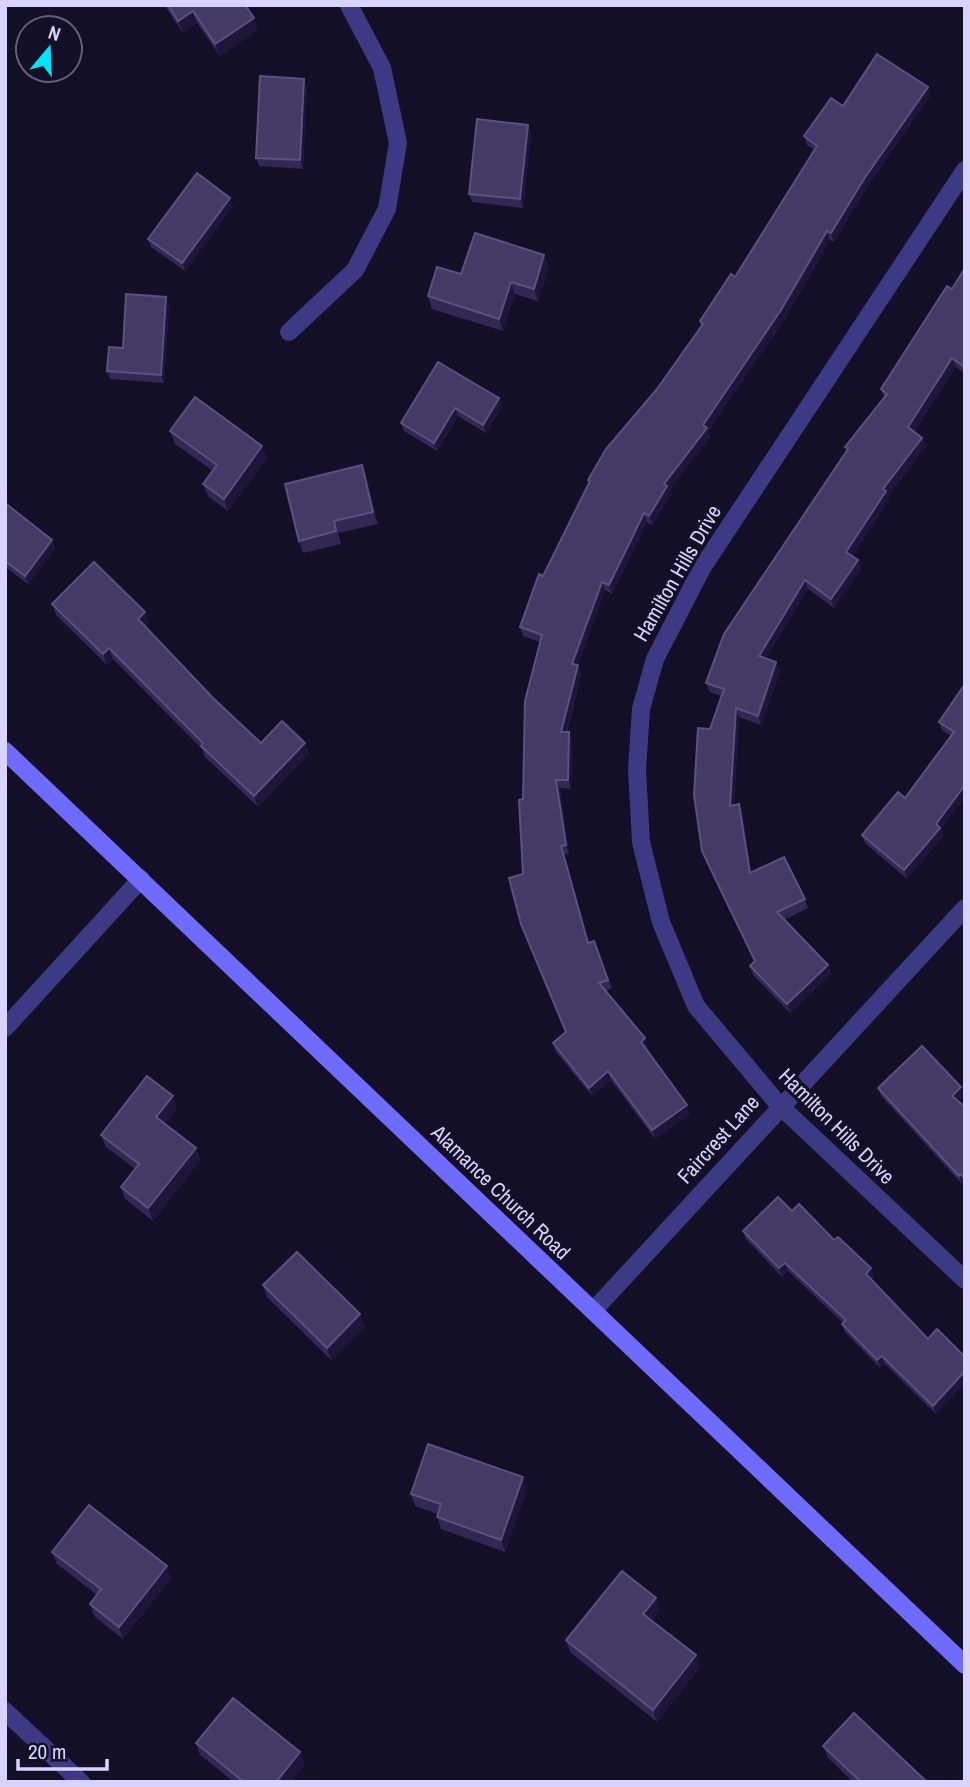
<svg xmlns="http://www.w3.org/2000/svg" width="970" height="1787" font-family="'Archivo Narrow',sans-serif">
<rect width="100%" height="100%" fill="#130f26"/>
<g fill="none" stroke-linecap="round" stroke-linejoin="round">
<g stroke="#3d3a85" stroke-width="18">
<polyline points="965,170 702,568 655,659 641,709 637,770 641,842 661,922 696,1006 779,1105 965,1280"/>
<polyline points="289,332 355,270 387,209 398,143 382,68 349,5"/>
<polyline points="5,1028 141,879"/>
<polyline points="593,1311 965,908"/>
<polyline points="5,1711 81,1782"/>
</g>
<polyline stroke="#6f6bff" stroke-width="18" points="5,751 965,1665"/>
</g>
<g fill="#312854">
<polygon points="164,5 245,5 258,30 220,56 197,23 183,33"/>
<polygon points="307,87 303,169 259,166 256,158"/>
<polygon points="931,95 867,187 834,242 830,240 785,319 708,431 710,437 669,491 671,495 652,525 647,522 612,594 605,590 578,665 581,674 567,732 569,732 572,740 571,789 560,788 569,854 564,854 588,943 594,941 612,988 605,991 648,1047 646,1049 690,1114 655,1139 611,1080 592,1096 556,1052 553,1043 566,1032 523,874 523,799 540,642 523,636 520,627 543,576 589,484 588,480 657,389 702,326 700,321 735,277 814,150 807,145 804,136 843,106"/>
<polygon points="528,125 531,133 523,208 472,202 469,194"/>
<polygon points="230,198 233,206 185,271 151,247 148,239"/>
<polygon points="544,255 549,267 538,301 515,294 503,331 432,309 428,296 461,274"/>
<polygon points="965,268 965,374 956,367 914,432 922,438 926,447 888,496 889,500 853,556 861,569 834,608 808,589 766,658 780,671 761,725 739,717 734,805 739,804 742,813 751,873 805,899 808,908 784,920 831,974 790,1013 753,975 750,966 755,962 705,860 702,851 710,729 721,696 710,692 706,683 846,450 845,447 884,398 881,389 952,289"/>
<polygon points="166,297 169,305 164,383 110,379 107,371 123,348"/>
<polygon points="438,362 499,398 502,406 486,433 458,416 437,451 404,431 401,423"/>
<polygon points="170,431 267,458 228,511 208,496 203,484 213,471 175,444"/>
<polygon points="362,465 366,477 378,524 338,533 341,544 303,553 299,541"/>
<polygon points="5,503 52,540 55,549 28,584 5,567"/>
<polygon points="52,604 145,612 149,623 145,627 213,698 261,743 305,743 309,754 258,807 205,757 202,749 113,659 107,665 56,615"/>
<polygon points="965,684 965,797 941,829 943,836 907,879 865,843 862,835 905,798 951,736 942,730 939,722"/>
<polygon points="961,1087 964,1095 958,1101 965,1107 965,1184 963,1182 962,1184 881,1096 878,1088"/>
<polygon points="177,1108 165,1124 196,1148 200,1160 153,1221 125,1199 121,1187 135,1169 106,1147 101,1135"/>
<polygon points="792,1211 834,1240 874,1276 871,1280 928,1339 965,1357 965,1383 936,1414 885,1364 880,1368 845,1332 842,1324 843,1323 788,1271 782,1277 746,1239 743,1231"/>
<polygon points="263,1285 365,1327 331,1360 267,1297"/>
<polygon points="527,1489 505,1552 441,1529 437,1517 438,1514 415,1506 411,1494"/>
<polygon points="52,1552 171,1578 123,1639 94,1616 90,1604 97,1595 57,1564"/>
<polygon points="656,1598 660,1610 652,1621 700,1667 657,1722 570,1652 566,1640"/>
<polygon points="196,1743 305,1764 290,1782 234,1782 200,1755"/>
<polygon points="823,1746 927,1782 853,1782 828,1758"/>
</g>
<g fill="#1d163a">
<polygon points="193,11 197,23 183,33 178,21"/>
<polygon points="254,18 258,30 220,56 215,44"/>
<polygon points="304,79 307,87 303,169 300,160"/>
<polygon points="928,87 931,95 867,187 834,242 831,233 864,179"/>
<polygon points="528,125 531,133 523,208 520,199"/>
<polygon points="230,198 233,206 185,271 182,263"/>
<polygon points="827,231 830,240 785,319 708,431 710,437 669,491 671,495 652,525 649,516 664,484"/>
<polygon points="544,255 549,267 538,301 534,289"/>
<polygon points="511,282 515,294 503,331 499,319"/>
<polygon points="166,297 169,305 164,383 161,375"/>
<polygon points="952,358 956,367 911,436 908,427"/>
<polygon points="499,398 502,406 486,433 483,425"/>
<polygon points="455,408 458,416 437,451 434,443"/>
<polygon points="922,438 926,447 888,496 889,500 850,561 846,552 883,489"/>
<polygon points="262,446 267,458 228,511 224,499"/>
<polygon points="362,465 366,477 378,524 373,512"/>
<polygon points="644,513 647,522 612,594 609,585"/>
<polygon points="52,540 55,549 28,584 25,576"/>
<polygon points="858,560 861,569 834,608 831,599"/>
<polygon points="805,580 808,589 762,665 759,656"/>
<polygon points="602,582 605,590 578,665 581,674 564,740 561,732 572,664"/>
<polygon points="145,612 149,623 142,630 138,619"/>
<polygon points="109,648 113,659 107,665 103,654"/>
<polygon points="776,662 780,671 761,725 758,716"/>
<polygon points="736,708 739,717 733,815 730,806"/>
<polygon points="569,732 572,740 571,789 568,780"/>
<polygon points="305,743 309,754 258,807 254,796"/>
<polygon points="556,780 560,788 569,854 566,845"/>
<polygon points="965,785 965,797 941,829 943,836 907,879 904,870 936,824"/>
<polygon points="739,804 742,813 753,882 750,873"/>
<polygon points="561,846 564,854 591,952 588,943"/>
<polygon points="828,965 831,974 790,1013 787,1004"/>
<polygon points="645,1038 648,1047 644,1051 641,1042"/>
<polygon points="608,1071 611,1080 592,1096 589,1088"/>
<polygon points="961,1087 964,1095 955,1104 952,1096"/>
<polygon points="173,1096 177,1108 161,1130 156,1117"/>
<polygon points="687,1105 690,1114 655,1139 652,1130"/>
<polygon points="196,1148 200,1160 153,1221 148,1208"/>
<polygon points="960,1174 963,1182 962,1184 959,1176"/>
<polygon points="785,1263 788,1271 782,1277 779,1268"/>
<polygon points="871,1268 874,1276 869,1282 866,1274"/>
<polygon points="360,1314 365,1327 331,1360 327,1348"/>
<polygon points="882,1356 885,1364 880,1368 877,1360"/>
<polygon points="965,1371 965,1383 936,1414 933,1406"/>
<polygon points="523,1477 527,1489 505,1552 501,1540"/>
<polygon points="167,1566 171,1578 123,1639 119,1627"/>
<polygon points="656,1598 660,1610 648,1626 643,1614"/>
<polygon points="696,1655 700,1667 657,1722 653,1710"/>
<polygon points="300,1752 305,1764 290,1782 276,1782"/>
</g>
<g fill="#433a66" stroke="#5a527e" stroke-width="2">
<polygon points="168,5 245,5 254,18 215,44 193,11 178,21"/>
<polygon points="877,54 928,87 864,179 831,233 827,231 781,310 703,425 707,428 664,484 667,486 649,516 644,513 609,585 602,582 572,664 578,665 561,732 569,732 568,780 556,780 566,845 561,846 588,943 594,941 608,980 599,983 645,1038 641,1042 687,1105 652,1130 608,1071 589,1088 553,1043 566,1032 521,924 509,878 523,874 519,800 523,799 525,701 542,635 520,627 539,574 543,576 590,481 588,480 606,449 657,389 703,324 700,321 731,274 735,277 817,146 804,136 831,98 843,106"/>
<polygon points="260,76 304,79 300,160 256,158"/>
<polygon points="477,119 528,125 520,199 469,194"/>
<polygon points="197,173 230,198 182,263 148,239"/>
<polygon points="475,233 544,255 534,289 511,282 499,319 428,296 437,267 461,274"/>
<polygon points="965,268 965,367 952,358 908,427 922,438 883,489 886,491 846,552 858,560 831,599 805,580 759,656 776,662 758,716 736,708 730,806 739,804 750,873 784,857 805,899 777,912 828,965 787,1004 750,966 755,961 702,851 694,795 698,728 710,729 724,689 706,683 724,634 848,449 845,447 887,394 881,389 947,286 952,289"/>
<polygon points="126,294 166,297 161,375 107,371 109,347 123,348"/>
<polygon points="438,362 499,398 483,425 455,408 434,443 401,423"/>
<polygon points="195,397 262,446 224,499 203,484 217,465 170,431"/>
<polygon points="362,465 373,512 334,521 336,531 299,541 285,484"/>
<polygon points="5,503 52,540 25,576 5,561"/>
<polygon points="94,562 145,612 138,619 213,698 261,743 282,721 305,743 254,796 201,746 203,743 109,648 103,654 52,604"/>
<polygon points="965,684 965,785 936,824 940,828 904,870 862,835 898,792 905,798 954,732 939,722"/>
<polygon points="922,1046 961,1087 952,1096 965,1107 965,1178 960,1174 959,1176 878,1088"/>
<polygon points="147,1076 173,1096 156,1117 196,1148 148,1208 121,1187 139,1164 101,1135"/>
<polygon points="778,1197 792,1211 799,1204 834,1240 838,1237 871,1268 866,1274 928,1339 937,1329 965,1357 965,1371 933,1406 882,1356 877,1360 842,1324 846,1320 785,1263 779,1268 743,1231"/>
<polygon points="297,1252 360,1314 327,1348 263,1285"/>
<polygon points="428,1444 523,1477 501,1540 437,1517 441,1504 411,1494"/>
<polygon points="89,1505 167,1566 119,1627 90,1604 101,1589 52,1552"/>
<polygon points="622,1571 656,1598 643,1614 696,1655 653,1710 566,1640"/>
<polygon points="233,1698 300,1752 276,1782 244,1782 196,1743"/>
<polygon points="854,1713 927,1782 861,1782 823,1746"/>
</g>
<g text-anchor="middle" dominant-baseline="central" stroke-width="7" stroke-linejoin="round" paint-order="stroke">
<g font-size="21" fill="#d9d4ff" stroke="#130f26">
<text transform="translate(677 573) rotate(-60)">Hamilton Hills Drive</text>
<text transform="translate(837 1126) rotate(45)">Hamilton Hills Drive</text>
<text transform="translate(718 1139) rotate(-48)">Faircrest Lane</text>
<text transform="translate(501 1192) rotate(44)">Alamance Church Road</text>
</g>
</g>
<rect width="970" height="1787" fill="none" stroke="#d9d4ff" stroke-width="14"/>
<g transform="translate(49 49) rotate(19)"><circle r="33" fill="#130f26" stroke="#625e7d" stroke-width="2"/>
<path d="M0-5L12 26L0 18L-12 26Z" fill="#00e5ff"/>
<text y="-10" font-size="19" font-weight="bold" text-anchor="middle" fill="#d9d4ff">N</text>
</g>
<path d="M18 1759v10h89v-10" fill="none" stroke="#d9d4ff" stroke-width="3.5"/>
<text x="28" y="1759" font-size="21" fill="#d9d4ff" stroke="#130f26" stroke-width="5" paint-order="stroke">20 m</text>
</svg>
